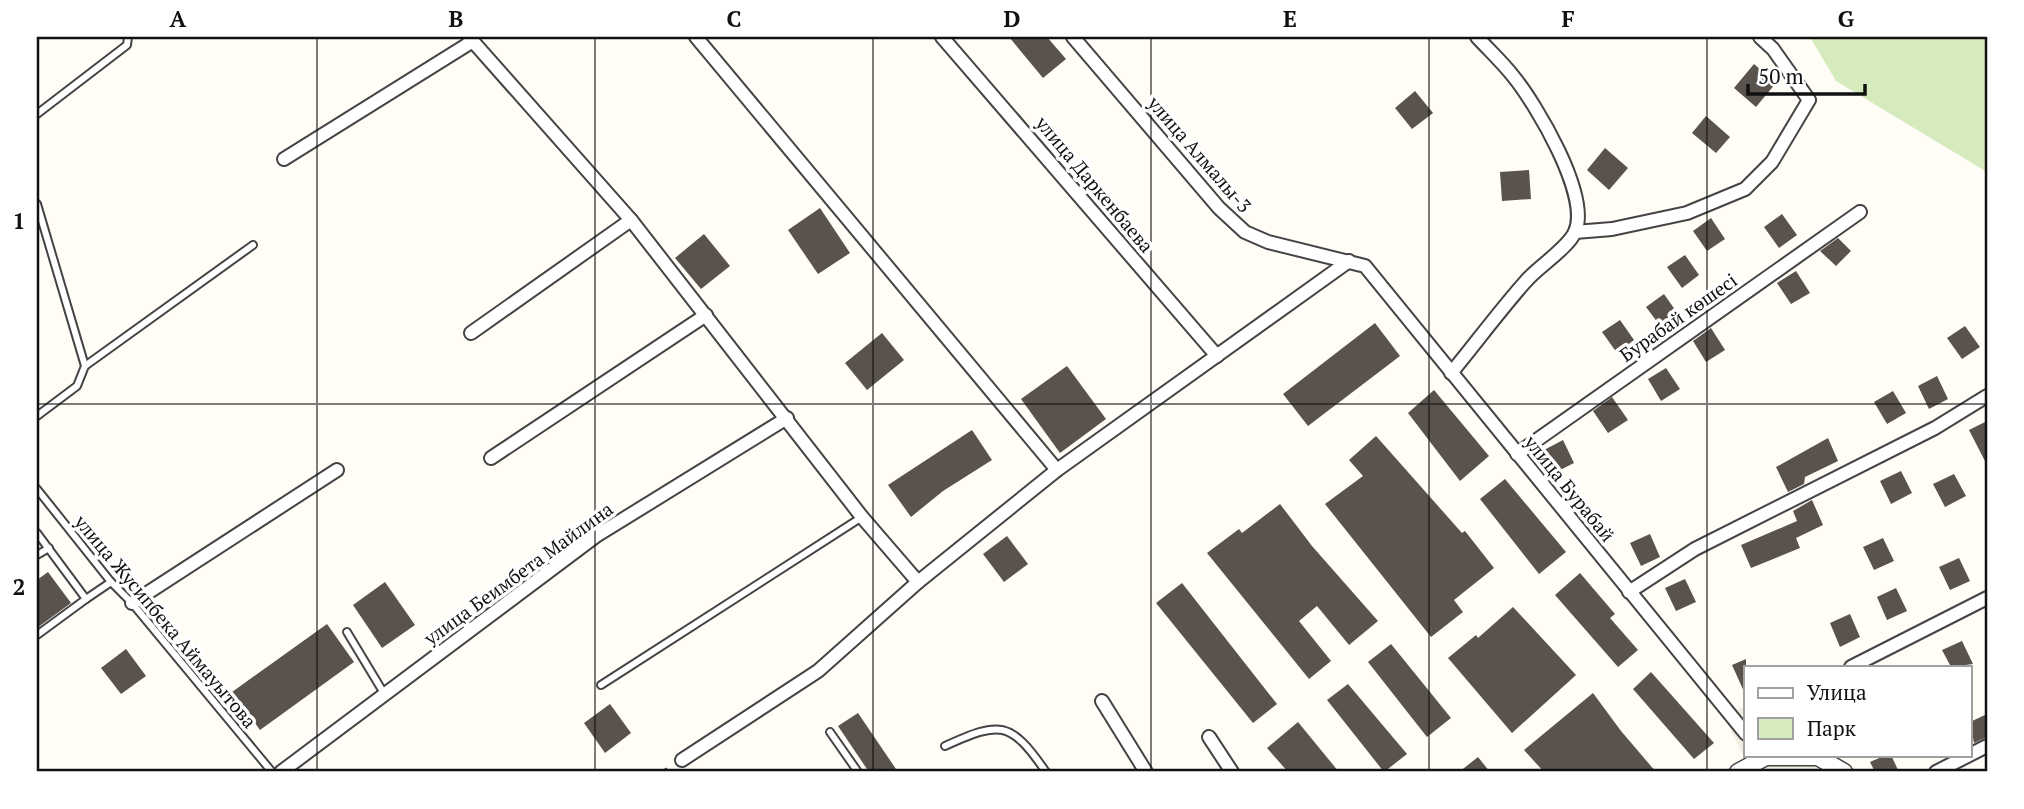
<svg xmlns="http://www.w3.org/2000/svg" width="2024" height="809" font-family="'PT Serif',serif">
<rect width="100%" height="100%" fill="#fffdf5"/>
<polygon fill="#d5ebbd" points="1810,37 1987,37 1987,172 1836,81"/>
<polygon fill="#f1ede2" points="1746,706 1746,755 1831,755 1838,772 1751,772 1724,716"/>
<g fill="#5a524d">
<polygon points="1009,37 1047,37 1066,59 1043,78"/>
<polygon points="1754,64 1776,83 1756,107 1734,88"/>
<polygon points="1415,91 1433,113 1412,129 1395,108"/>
<polygon points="1706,116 1730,137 1716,153 1692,133"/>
<polygon points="1605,148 1628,168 1609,190 1587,170"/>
<polygon points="1529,170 1531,199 1502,201 1500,172"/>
<polygon points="820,208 850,253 818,274 788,230"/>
<polygon points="1782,214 1797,235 1779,248 1764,227"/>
<polygon points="1711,218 1725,239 1707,251 1693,231"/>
<polygon points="704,234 730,266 701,289 675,258"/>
<polygon points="1838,238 1851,251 1836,266 1820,251"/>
<polygon points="1685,255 1699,275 1682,288 1667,267"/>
<polygon points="1796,271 1810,293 1791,304 1777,283"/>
<polygon points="1664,294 1678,314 1661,327 1646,307"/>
<polygon points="1620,320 1634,340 1617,353 1602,332"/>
<polygon points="1375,323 1400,356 1308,426 1283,394"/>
<polygon points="1965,326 1980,347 1962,359 1947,338"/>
<polygon points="1711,328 1725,350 1706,362 1693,341"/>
<polygon points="882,333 904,360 867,390 845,363"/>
<polygon points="1067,366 1106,419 1060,453 1021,399"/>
<polygon points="1666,368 1680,389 1661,401 1648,379"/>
<polygon points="1937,376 1948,399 1929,409 1918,386"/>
<polygon points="1434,390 1489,456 1460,481 1408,413"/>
<polygon points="1893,391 1906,413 1887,424 1874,402"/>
<polygon points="1612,397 1628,420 1608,433 1593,411"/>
<polygon points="1987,421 1987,465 1969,430"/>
<polygon points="972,430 992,460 943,491 911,517 888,485"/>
<polygon points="1376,436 1462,533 1465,531 1494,568 1454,600 1463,612 1431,637 1325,504 1363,476 1349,460"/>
<polygon points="1828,438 1838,461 1805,477 1804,484 1788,492 1776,467"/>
<polygon points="1563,440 1574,463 1554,473 1544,450"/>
<polygon points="1901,471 1912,493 1891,504 1880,481"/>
<polygon points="1954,474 1966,496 1945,507 1933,484"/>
<polygon points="1505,479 1566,552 1539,574 1480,499"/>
<polygon points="1812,500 1823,525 1796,538 1800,548 1751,568 1741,545 1797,521 1793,511"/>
<polygon points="1280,504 1312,546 1378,621 1349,645 1317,606 1299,621 1331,661 1309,679 1207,553 1239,529 1242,533"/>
<polygon points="1650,534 1660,557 1641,566 1630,543"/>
<polygon points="1007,536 1028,564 1004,582 983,554"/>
<polygon points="1883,538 1894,561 1874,570 1863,547"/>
<polygon points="1959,558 1970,581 1950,590 1939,567"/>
<polygon points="48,572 71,603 37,628 37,580"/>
<polygon points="1580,573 1615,614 1610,618 1638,650 1618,667 1555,595"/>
<polygon points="1685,579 1696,602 1676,611 1665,588"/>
<polygon points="385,582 415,625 382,648 353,605"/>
<polygon points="1182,583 1277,704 1253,723 1156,603"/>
<polygon points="1896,588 1907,611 1887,620 1877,597"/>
<polygon points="1513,607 1576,675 1512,733 1448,658 1476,635 1478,638"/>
<polygon points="1850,614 1860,637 1840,647 1830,623"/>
<polygon points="327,624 354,662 260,730 232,692"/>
<polygon points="1962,641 1973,664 1951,667 1942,650"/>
<polygon points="1391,644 1451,718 1427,737 1368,662"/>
<polygon points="126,649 146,676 121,694 101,668"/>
<polygon points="1746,659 1746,696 1732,665"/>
<polygon points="1651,672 1714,743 1694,759 1633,689"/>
<polygon points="1348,684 1407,754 1384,772 1327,700"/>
<polygon points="1593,693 1621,731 1656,772 1544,772 1524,750"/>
<polygon points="610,704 631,733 605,753 584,723"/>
<polygon points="858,713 898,772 869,772 838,726"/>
<polygon points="1987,714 1987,737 1974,743 1970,722"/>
<polygon points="1298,722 1339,772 1288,772 1267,748"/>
<polygon points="1886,755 1891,755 1899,772 1875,772 1870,762"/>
<polygon points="1478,757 1490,772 1459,772"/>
</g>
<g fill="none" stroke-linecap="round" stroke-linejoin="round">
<defs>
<g id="service">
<polyline points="37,114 127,45 128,37"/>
<polyline points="37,204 85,366 77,386 37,416"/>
<polyline points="85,366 253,245"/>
<polyline points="37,489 111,582 132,603 272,772"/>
<polyline points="37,533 86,599 111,582"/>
<polyline points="37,555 49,548"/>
<polyline points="347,632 385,695"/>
<polyline points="37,635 86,599"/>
<polyline points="601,685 862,517"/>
<polyline points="830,732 858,772"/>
<path d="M 945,746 C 1000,721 1010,720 1046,772"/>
</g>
<g id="minor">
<polyline points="469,37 631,220 862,517 918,582 1057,470 1349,261"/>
<polyline points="696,37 1057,470"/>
<polyline points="942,37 1217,356"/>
<polyline points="1073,37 1219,208 1245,232 1268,242 1365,266 1746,734"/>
<polyline points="284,159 473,41"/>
<polyline points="1575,232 1612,229 1687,213 1745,189 1772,162 1809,100 1773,49 1760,37"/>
<polyline points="471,333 631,220"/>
<path d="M 1451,373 C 1476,343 1500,310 1526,281 C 1538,267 1568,248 1575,232 C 1591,196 1536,104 1513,76 C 1502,62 1489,50 1477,37"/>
<polyline points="1517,454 1860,212"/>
<polyline points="491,458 706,315"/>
<polyline points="1629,592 1695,549 1935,428 1987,396"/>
<polyline points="132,603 337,470"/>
<polyline points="1851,667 1987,598"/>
<polyline points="1102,701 1146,772"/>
<polyline points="1209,737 1232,772"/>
<polyline points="682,760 818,671 918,582"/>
<polyline points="281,772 596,536 787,418"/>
<polyline points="1936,772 1987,746"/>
</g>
<polyline id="tertiary" points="1738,772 1766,757 1818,757 1844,772"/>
</defs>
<use href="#service" stroke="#444" stroke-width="10"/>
<use href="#minor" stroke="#444" stroke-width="16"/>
<use href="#tertiary" stroke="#444" stroke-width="19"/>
<polyline stroke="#333" stroke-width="2.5" stroke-dasharray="7 3.5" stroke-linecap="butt" points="661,772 670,767"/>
<use href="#service" stroke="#fff" stroke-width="6"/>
<use href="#minor" stroke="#fff" stroke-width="12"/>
<use href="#tertiary" stroke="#fff" stroke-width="16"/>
</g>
<path fill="none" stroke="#111" stroke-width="2" stroke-opacity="0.55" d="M 317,37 L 317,772M 595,37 L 595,772M 873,37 L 873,772M 1151,37 L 1151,772M 1429,37 L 1429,772M 1707,37 L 1707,772M 37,404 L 1987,404"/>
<g text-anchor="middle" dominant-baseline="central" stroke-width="7" stroke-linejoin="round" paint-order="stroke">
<g font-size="19" fill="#111" stroke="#fff">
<text transform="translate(1200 154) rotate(49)">улица Алмалы-3</text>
<text transform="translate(1095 184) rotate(50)">улица Даркенбаева</text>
<text transform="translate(1678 317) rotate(-35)">Бурабай көшесі</text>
<text transform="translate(1570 488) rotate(51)">улица Бурабай</text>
<text transform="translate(518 573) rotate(-36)">улица Беимбета Майлина</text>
<text transform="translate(166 621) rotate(50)">улица Жусипбека Аймауытова</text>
</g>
</g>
<rect width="2024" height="809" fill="none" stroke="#ffffff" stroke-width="77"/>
<rect x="1744" y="666" width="228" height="91" fill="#ffffff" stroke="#a0a0a0" stroke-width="2"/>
<rect x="1758" y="688" width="35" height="10" fill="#ffffff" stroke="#a0a0a0" stroke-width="2"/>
<text x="1807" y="700" font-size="21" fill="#111111">Улица</text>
<rect x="1758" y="718" width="35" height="21" fill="#d5ebbd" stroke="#a0a0a0" stroke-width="2"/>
<text x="1807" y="736" font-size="21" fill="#111111">Парк</text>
<path d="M1748 84v10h117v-10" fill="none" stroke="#111111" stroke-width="3.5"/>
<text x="1758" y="84" font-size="21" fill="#111111" stroke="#ffffff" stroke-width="5" paint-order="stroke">50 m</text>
<rect x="38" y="38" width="1948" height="732" fill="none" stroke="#111" stroke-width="2.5"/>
<g font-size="23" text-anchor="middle" font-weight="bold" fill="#111">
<text x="178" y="27">A</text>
<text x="456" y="27">B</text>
<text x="734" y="27">C</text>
<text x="1012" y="27">D</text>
<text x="1290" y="27">E</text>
<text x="1568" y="27">F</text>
<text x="1846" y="27">G</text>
<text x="19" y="229">1</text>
<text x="19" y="595">2</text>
</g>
</svg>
